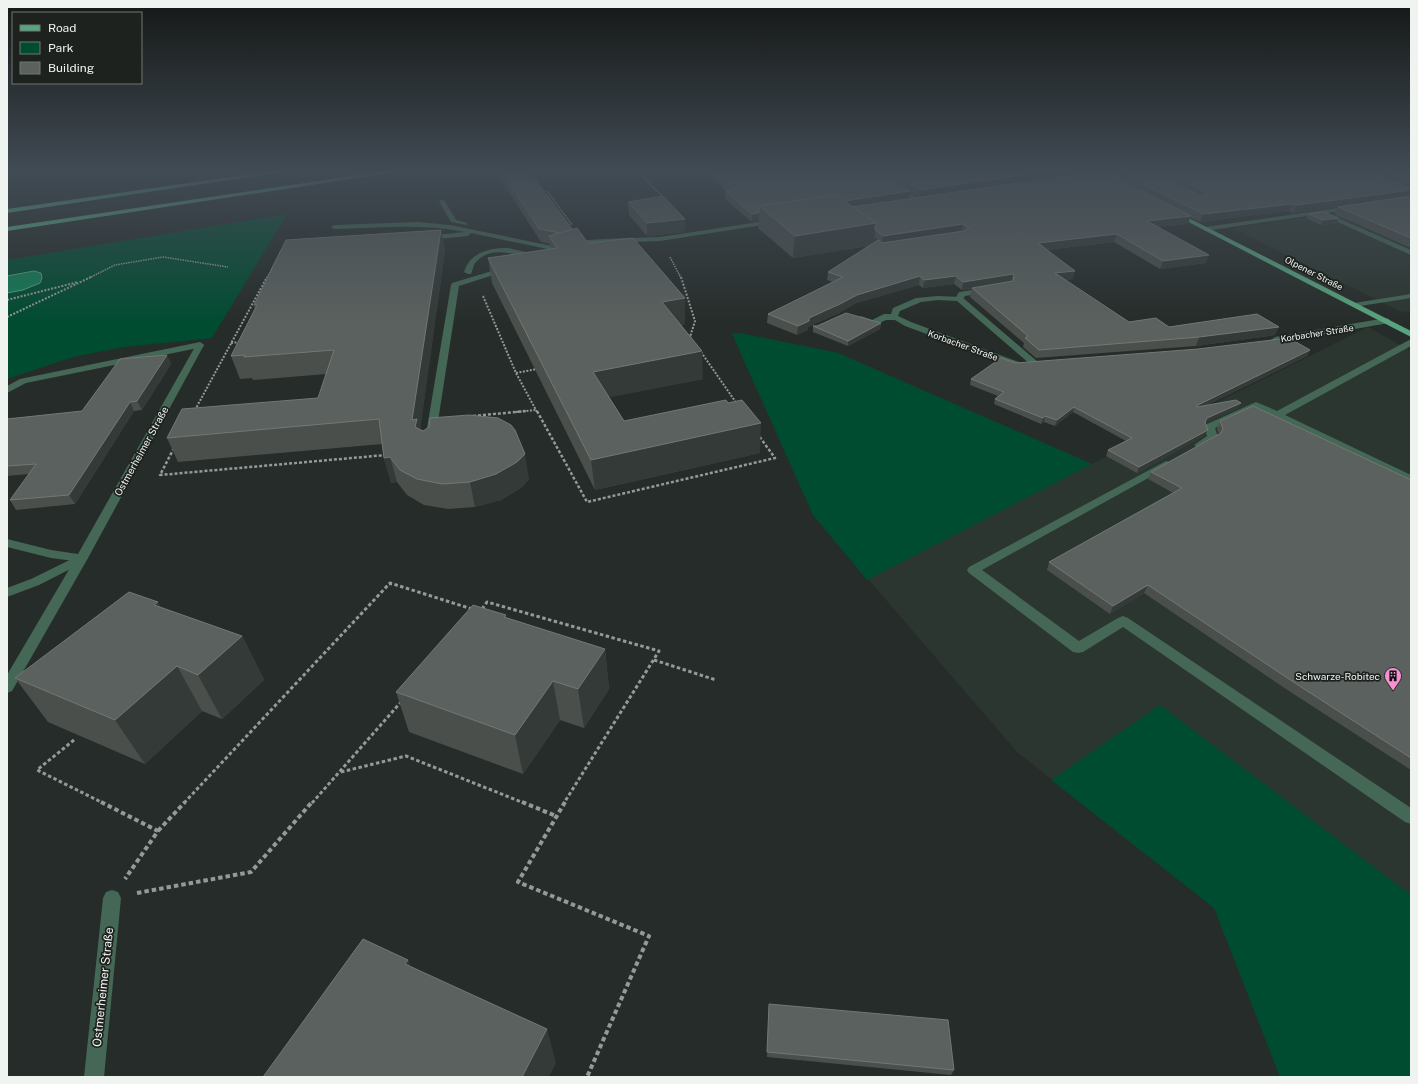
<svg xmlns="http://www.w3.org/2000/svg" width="1418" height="1084" font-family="'Public Sans',sans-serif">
<rect width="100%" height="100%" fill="#262c29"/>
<g fill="#2b3630">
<polygon points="1398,206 1411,210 1411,311 1401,312 1233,228"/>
<polygon points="1368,327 1411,351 1411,910 1214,908 1017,752 813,515 740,333 838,353 1092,464"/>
</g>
<g fill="#004c31">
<polygon points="287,214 212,338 124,347 73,357 7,379 7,260"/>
<polygon points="740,333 838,353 1092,464 867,580 813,515 732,334"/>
<polygon points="1160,705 1411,895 1411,1077 1280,1077 1214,908 1051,780"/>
</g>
<polygon fill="#127c54" stroke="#55a083" points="34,271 41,273 42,278 40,283 23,290 7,293 7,276"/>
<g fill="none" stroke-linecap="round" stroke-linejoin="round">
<g stroke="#959a97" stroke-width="1.5" stroke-dasharray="1.5 1" stroke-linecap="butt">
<polyline points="7,175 18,172"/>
<polyline points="641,175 665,199"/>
<polyline points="547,191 572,225"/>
<polyline points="670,257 681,278"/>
<polyline points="89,278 115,265 163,257 228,267"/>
<polyline points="267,278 281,251"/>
</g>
<g stroke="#959a97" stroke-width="2" stroke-dasharray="2 1.5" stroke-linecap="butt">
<polyline points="681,277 695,321 690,337 691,338"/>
<polyline points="483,296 516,373 537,412"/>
<polyline points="7,300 78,282"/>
<polyline points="7,317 91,277"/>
<polyline points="231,343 240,342"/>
<polyline points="701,352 737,404"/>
<polyline points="516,373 537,369"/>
<polyline points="195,410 267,277"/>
<polyline points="516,412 536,410"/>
</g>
<g stroke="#959a97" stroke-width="2.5" stroke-dasharray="3 2" stroke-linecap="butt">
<polyline points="537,411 587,502 775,458 759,436"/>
<polyline points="473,416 526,411"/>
<polyline points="174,448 160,475 386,455"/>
<polyline points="389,584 392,584"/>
</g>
<g stroke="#959a97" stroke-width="3" stroke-dasharray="3.5 2.5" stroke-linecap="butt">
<polyline points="482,609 487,602 659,651 564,803"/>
<polyline points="654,660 716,680"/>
<polyline points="74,740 37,770 103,803"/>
<polyline points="341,772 406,756 524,803"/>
<polyline points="184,803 390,583 472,609"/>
<polyline points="312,803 401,702"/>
</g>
<g stroke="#959a97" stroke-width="4" stroke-dasharray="4.5 3" stroke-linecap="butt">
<polyline points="101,802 158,831 125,879"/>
<polyline points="522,802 556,816"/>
<polyline points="565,802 518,882 649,936 587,1077"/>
<polyline points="158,831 185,802"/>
<polyline points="137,893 251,872 312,802"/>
</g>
<g fill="#456856" fill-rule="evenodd">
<polygon points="901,188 903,189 922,201 917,202 899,191 898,190"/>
<polygon points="440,200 444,200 456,220 467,223 467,225 451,222 439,201"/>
<polygon points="1324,212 1411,250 1411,255 1322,215 1321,214"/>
<path d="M 418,222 L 450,225 L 567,249 L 571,251 L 567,253 L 471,233 L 468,236 L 427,240 L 423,238 L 427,236 L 465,232 C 422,223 378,228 334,229 L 331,227 L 334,225 Z"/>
<polygon points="604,239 607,239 607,243 572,245 568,243 572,241"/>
<path d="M 508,248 L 539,255 L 540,257 L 536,259 C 517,256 492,244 476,262 C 473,265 473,270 471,274 L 468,274 L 464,272 C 470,252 490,248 508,248 Z"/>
<polygon points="502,268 508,268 509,270 459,286 436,434 435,436 427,436 426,434 451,285 452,283"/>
<polygon points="986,288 990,290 989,292 965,296 962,301 959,301 955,299 959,292"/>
<polygon points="1411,294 1411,298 1354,307 1350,305 1354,303"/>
<polygon points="884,314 894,314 898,317 894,320 886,320 873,326 857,319 861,316 872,320"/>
<polygon points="1411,339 1411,346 1285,415 1411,475 1411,482 1256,409 1215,428 1218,437 1217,439 1199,448 1194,445 1207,436 1204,427 1205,425 1256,402 1277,411"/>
<polygon points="200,342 204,345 203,347 26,383 7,393 7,386 20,379"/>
<polygon points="1166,461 1170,462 1171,464 1170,466 982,570 1079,641 1118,618 1123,616 1128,618 1411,808 1411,824 1405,822 1123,627 1083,652 1078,653 1073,652 969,573 967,570 969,567"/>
<polygon points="82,554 86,555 88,558 86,561 39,585 7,597 7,588 31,579"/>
</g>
<g fill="#456856" fill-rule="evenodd">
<polygon points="1352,206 1354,207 1354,209 1205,231 1202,229 1205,227"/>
<polygon points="773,220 775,221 775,223 660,241 604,243 600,241 604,239 660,237"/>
<polygon points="938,296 962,297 1038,362 1036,364 1030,364 957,301 938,300 921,302 900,311 898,316 911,322 1019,362 1021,364 1019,366 1013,366 905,326 890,317 893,308 916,298"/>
<polygon points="1386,318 1389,319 1390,321 1389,323 1275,343 1271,340 1275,337"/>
<polygon points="200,342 204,345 88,558 12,691 7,693 7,675 74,561 51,558 7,547 7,539 51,550 78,554 196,345"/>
<polygon points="112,890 118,892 121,898 104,1077 84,1077 103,898 106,892"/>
</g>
<polygon fill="#59a480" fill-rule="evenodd" points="1173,212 1177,212 1411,331 1411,337 1173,214"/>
<g fill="#60bc91" fill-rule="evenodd">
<polygon points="265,172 283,172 7,213 7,209"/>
<polygon points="379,172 397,172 7,231 7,227"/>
</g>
</g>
<g fill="#4a4f4c" fill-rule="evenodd">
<polygon points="496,172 530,172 572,229 588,243 685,298 685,324 681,325 703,379 609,397 624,421 760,453 595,490 492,283 488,258 551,249 550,244 541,242"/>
<path d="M 705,172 L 1076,172 L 1075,175 L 981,188 L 1110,172 L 1411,172 L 1411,193 L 1409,196 L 1411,196 L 1411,248 L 1334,214 L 1338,207 L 1293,213 L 1289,211 L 1200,222 L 1190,217 L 1188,224 L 1158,227 L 1206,263 L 1160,269 L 1114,242 L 1046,250 L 1073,279 L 1065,280 L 1129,322 L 1169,327 L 1275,335 L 1196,346 L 1036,358 L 1023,347 L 1024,343 L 970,297 L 972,289 L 962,290 L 954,284 L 923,288 L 919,285 L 856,303 L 839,313 L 808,327 L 808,330 L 797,335 L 767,323 L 768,314 L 833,282 L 827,280 L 828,272 L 869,246 L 793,258 L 758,228 L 759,221 L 752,222 L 725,199 L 725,191 L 726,191 ZM 910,192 L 919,197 L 909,199 ZM 875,238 L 878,240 L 874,243 Z"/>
<polygon points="628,202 685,232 647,236 629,215"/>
<polygon points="1308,214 1337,223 1321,225 1306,218"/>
<polygon points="445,250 420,429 529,479 521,488 501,500 475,507 448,509 424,505 407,495 397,482 391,483 384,458 382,444 178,462 167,438 318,398 326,374 253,380 252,378 240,379 231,356 255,309 254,305"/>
<polygon points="881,323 880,329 848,346 813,332 813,326"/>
<polygon points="1310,350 1307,356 1205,406 1241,403 1238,408 1205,423 1205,435 1137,473 1106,456 1108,450 1126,441 1073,412 1055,426 1044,422 1041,424 994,404 995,399 998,396 970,385 971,379 1016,363"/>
<polygon points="167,355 171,364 142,410 134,411 75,504 16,510 10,500 29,474 7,476 7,419 82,411"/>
<polygon points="1220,421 1411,480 1411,770 1292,693 1144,593 1110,614 1047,570 1049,562 1173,493 1148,479 1151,472 1219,434 1217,429"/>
<polygon points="161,607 242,636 264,680 222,719 202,711 145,764 48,722 15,678"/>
<polygon points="506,615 506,618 605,649 609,689 584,728 560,720 523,774 409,732 396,692"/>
<polygon points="769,1004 954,1070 951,1075 767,1057"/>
</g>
<g fill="#343a37">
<polygon points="1043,172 1076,172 1075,175 919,197 920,190"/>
<polygon points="901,179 900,187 897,189 898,181"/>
<polygon points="1181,179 1179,187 1176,183"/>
<polygon points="1411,190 1411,193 1409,197 1293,213 1297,205"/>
<polygon points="910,191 909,199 845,208 766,212"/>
<polygon points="1292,204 1289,211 1200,222 1203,214"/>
<polygon points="759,213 759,221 752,222 752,214"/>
<polygon points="1191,216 1188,224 1145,229 1147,221"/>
<polygon points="1339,218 1337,223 1321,225 1323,220"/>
<polygon points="685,219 685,232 647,236 647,223"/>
<polygon points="876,223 874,245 793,258 795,236"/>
<polygon points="963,224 962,232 882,243 883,236"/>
<polygon points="441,230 445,250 420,431 423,444 412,420"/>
<polygon points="1117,234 1114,242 1036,251 1038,243"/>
<polygon points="1209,255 1206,263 1160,269 1163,261"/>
<polygon points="1075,271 1073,279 1053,281 1055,273"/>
<polygon points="1013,274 1011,282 962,290 963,282"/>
<polygon points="920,276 919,285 856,303 839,313 808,327 808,330 797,335 798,326 809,318 857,295"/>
<polygon points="956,276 954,284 923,288 924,280"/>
<polygon points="685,298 685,324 663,328 662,302"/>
<polygon points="881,323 880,329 848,346 848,341"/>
<polygon points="1279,327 1275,335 1196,346 1199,337"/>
<polygon points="1310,350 1307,356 1194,411 1196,406"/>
<polygon points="702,351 703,379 596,400 593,372"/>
<polygon points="167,355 171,364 142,410 137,401"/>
<polygon points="130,402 134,411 75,504 69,495"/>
<polygon points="1241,403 1238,408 1204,424 1207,418"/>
<polygon points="1074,407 1073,412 1055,426 1057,420"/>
<polygon points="1045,416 1044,422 1041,424 1043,418"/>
<polygon points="761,423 760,453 595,490 591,460"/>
<polygon points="1208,430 1205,435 1137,473 1139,467"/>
<polygon points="525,454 529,479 521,488 501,500 475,507 470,482"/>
<polygon points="390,457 397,482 391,483 384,458"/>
<polygon points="1148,585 1144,593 1110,614 1113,606"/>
<polygon points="158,602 182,646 154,605"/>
<polygon points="242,636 264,680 222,719 198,675"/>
<polygon points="605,649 609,689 584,728 578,689"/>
<polygon points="177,666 202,711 145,764 115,720"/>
<polygon points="553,681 560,720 523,774 515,735"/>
<polygon points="408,960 425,996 405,964"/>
<polygon points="547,1029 556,1063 549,1077 522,1077"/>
</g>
<g fill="#5b615e" stroke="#737875" fill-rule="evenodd">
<polygon points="502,172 530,172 572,229 560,233 539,229"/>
<polygon points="713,172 1043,172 920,190 901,179 898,181 898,184 910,191 844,201 836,195 759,206 759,213 752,214 725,191 734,190"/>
<polygon points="1094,172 1110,172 1139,190 1191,216 1147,221 1209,255 1163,261 1117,234 1038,243 1075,271 1055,273 1129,322 1156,318 1169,327 1257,314 1279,327 1199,337 1039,350 1025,338 1028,336 972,288 1013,281 1014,276 1013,274 963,282 956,276 924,280 920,276 857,295 840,304 809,318 809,321 798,326 768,314 843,277 828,272 878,240 882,243 964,231 969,228 963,224 883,236 875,230 876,223 852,207"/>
<path d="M 1124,172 L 1368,172 L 1411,189 L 1411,190 L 1297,205 L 1292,204 L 1203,214 L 1145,185 ZM 1181,179 L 1205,191 L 1207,194 L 1200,196 L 1178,185 L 1176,183 Z"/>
<polygon points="1386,172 1411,172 1411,182"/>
<polygon points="836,195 876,223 795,236 759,206"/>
<polygon points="663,196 685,219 647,223 628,202"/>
<polygon points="1411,196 1411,238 1338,207"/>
<polygon points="1324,212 1339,218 1323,220 1308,214"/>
<polygon points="577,228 588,243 633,238 685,298 662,302 702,351 593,372 624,421 726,400 728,403 742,400 761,423 591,460 488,258 557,248 549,236"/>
<polygon points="441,230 412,420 417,419 415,427 423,431 429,427 430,418 469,415 498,418 511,425 515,430 525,454 517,462 496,474 470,482 442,484 417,479 400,470 390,457 384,458 379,419 167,438 182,409 318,398 334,350 244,357 245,355 231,356 257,305 254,305 286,240"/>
<polygon points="846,313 881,323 848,341 813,326 817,326"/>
<polygon points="1289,338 1310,350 1196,406 1197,407 1236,400 1241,403 1207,418 1205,422 1208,430 1139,467 1108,450 1132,438 1074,407 1057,420 1045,416 1043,418 995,399 1004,392 971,379 1001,358 1016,363 1198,349"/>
<polygon points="167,355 137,401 130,402 69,495 10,500 36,464 7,466 7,419 82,411 120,359"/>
<polygon points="1253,406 1411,480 1411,758 1298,685 1148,585 1113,606 1049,562 1182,488 1151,472 1221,433 1223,429 1220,421"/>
<polygon points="129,592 158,602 154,605 242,636 198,675 177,666 115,720 15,678"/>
<polygon points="473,605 506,615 504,617 605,649 578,689 553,681 515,735 396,692"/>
<polygon points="363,939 408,960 405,964 547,1029 522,1077 263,1077"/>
<polygon points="769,1004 948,1020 954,1070 767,1052"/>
</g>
<linearGradient id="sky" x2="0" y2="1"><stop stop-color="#151817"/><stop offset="0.53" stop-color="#414b54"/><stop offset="1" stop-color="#414b54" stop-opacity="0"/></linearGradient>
<rect width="1418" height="324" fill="url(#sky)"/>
<defs>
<symbol id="building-pin" viewBox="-11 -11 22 30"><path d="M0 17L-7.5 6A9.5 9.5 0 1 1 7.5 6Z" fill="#f591d2" stroke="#1d221f"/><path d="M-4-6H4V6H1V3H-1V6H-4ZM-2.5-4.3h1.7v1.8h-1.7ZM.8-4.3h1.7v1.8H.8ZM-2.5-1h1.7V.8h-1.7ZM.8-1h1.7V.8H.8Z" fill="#111"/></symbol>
</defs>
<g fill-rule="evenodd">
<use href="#building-pin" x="1383" y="666" width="20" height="27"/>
</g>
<g text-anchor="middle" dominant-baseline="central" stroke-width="3.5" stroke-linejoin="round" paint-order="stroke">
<g font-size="9" fill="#f0f4f1" stroke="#1d221f">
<text transform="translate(1314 273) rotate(27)">Olpener Straße</text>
<text transform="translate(1317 333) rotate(-9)">Korbacher Straße</text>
<text transform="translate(963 345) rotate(20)">Korbacher Straße</text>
</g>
<g font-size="10" fill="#f0f4f1" stroke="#1d221f">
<text transform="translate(141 451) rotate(-61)">Ostmerheimer Straße</text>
</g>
<g font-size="10" fill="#f0f4f1" stroke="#1d221f" text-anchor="end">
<text x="1380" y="676">Schwarze-Robitec</text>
</g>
<g font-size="12" fill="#f0f4f1" stroke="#1d221f">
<text transform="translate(103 987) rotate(-84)">Ostmerheimer Straße</text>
</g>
</g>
<rect width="1418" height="1084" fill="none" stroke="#f0f4f1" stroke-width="16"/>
<rect x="12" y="12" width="130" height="72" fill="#1d221f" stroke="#717673"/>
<rect x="20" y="25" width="20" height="6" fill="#59a480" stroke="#717673"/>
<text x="48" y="32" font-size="12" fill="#f0f4f1">Road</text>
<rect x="20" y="42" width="20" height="12" fill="#004c31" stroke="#717673"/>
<text x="48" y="52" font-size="12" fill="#f0f4f1">Park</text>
<rect x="20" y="62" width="20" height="12" fill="#5b615e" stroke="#717673"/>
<text x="48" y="72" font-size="12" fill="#f0f4f1">Building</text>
</svg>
